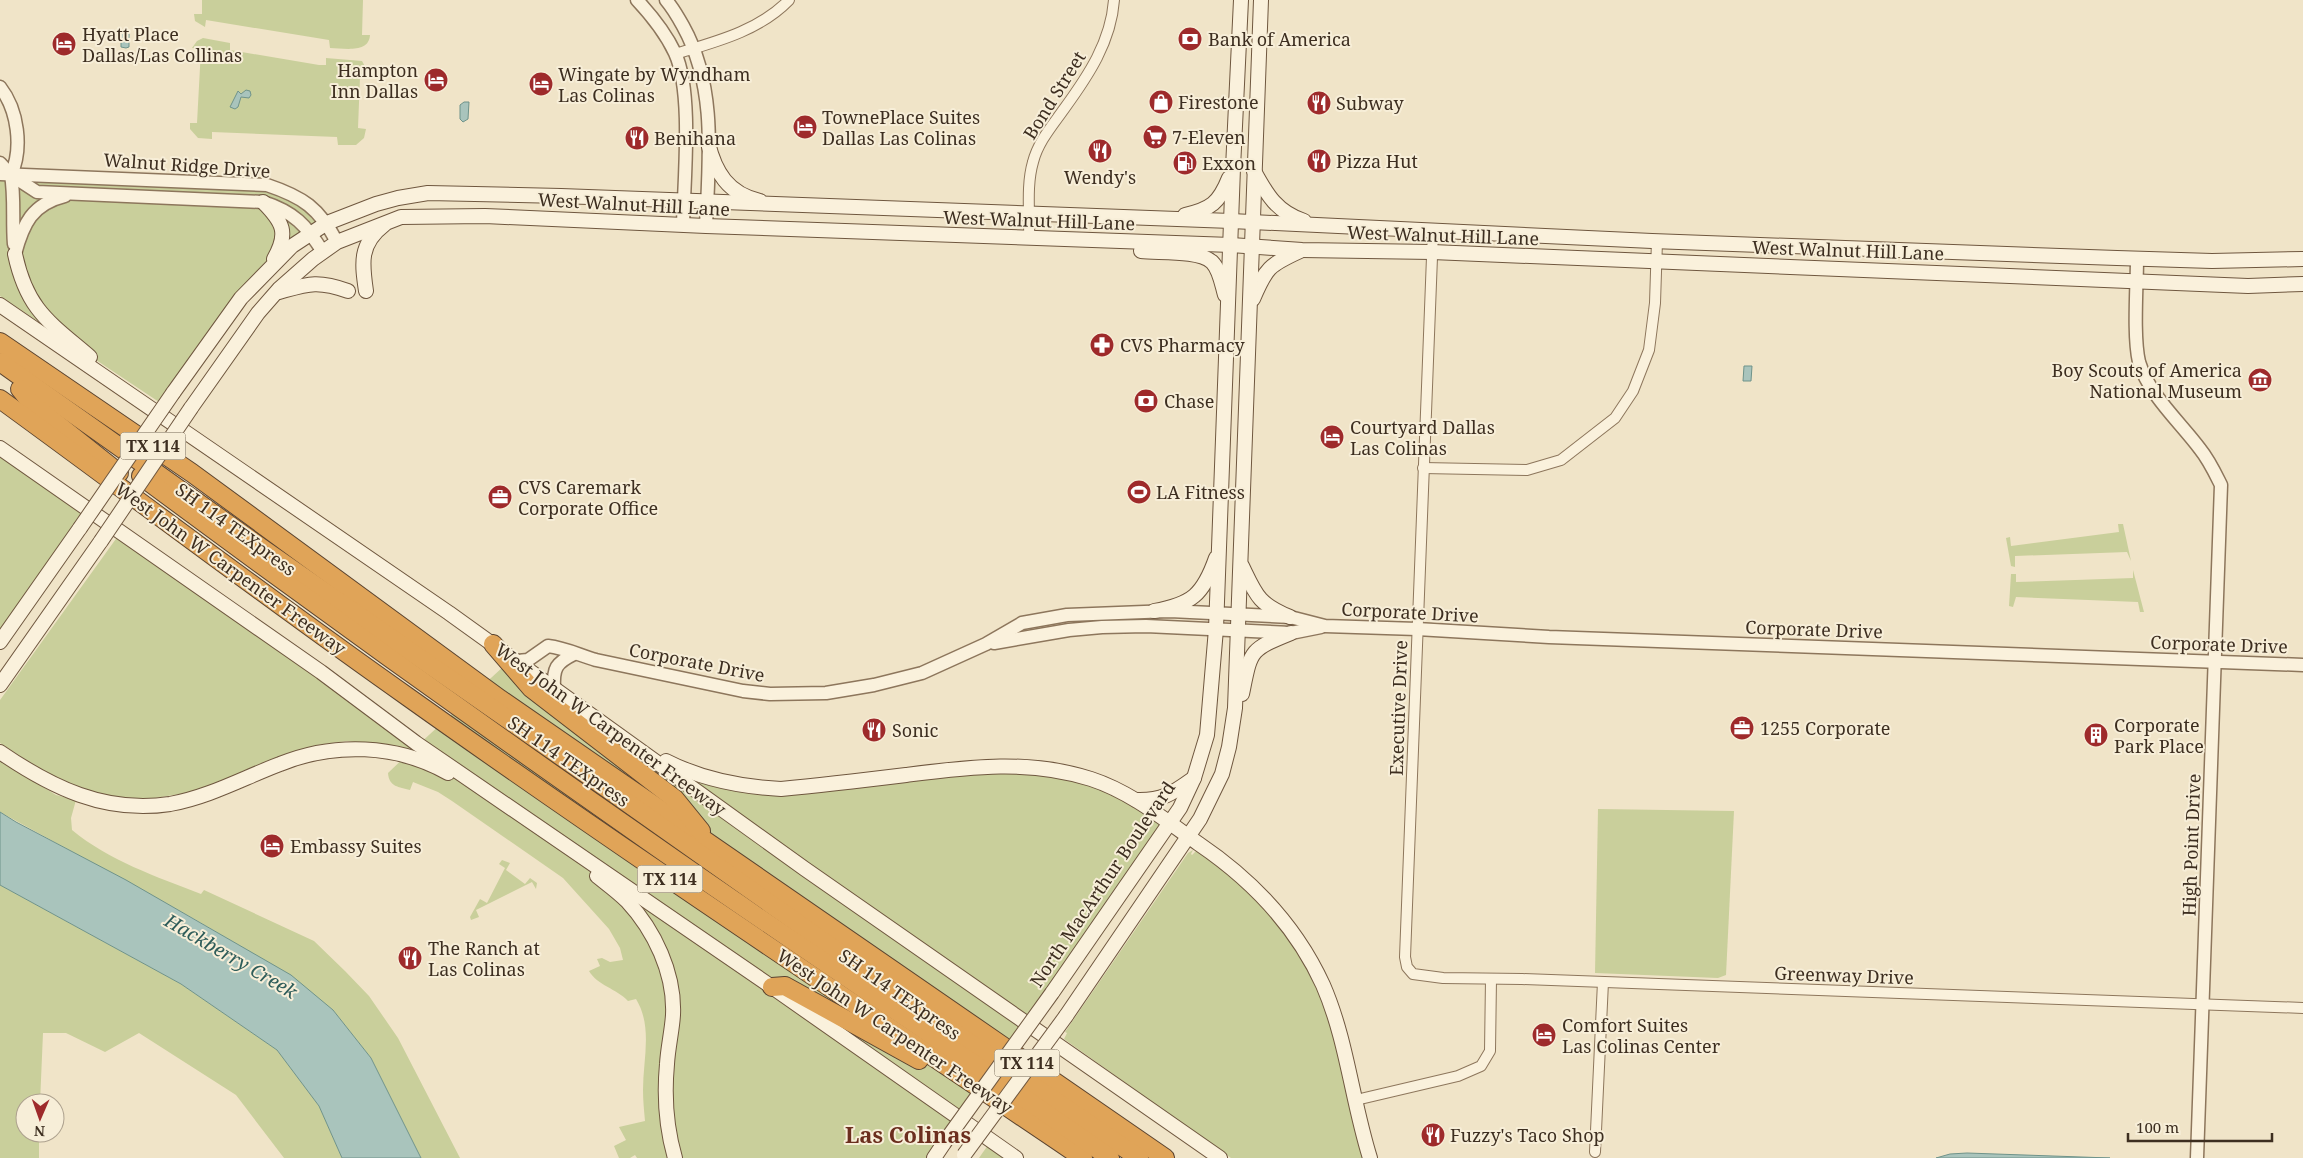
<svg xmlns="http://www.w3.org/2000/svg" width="2303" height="1158" font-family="'Noto Serif',serif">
<rect width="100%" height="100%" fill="#f0e4c8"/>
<g fill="#c9cf9b">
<path d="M 202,0 L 363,0 L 362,35 L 370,35 C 369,54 343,48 330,48 L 329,40 L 206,20 L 205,27 L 195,21 L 194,14 L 202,14 Z"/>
<polygon points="203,38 230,43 230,50 319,65 326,65 326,58 362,61 368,72 368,77 360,77 358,128 366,129 364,138 356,145 338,145 337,137 212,132 212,139 198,138 190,129 190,123 197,123 201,49 192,48 197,41"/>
<polygon points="0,177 261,185 298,200 323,222 286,246 162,404 0,296"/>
<polygon points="0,454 83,511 0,630"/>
<polygon points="2118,524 2123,524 2131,561 2127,552 2015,556 2015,567 2011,566 2006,538 2010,537 2011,546 2119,532"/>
<path d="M 118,536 L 417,746 L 504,666 L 601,732 L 706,780 L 755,791 L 1004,767 L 1092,781 L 1166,825 L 929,1158 L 637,1158 L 635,1155 L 630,1158 L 619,1158 L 614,1146 L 626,1140 L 619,1127 L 645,1121 C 644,1110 643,1100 643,1090 C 643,1059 653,1027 636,999 L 628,1001 C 617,989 597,985 589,971 L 600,966 L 597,959 L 602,958 L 610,962 L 623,960 L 620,948 L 609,929 L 563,878 L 452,801 L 438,792 L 413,782 L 410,790 C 399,787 389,787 388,773 L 412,750 L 347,741 L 317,745 L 295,752 L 198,791 L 149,799 L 104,796 L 59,782 L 0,743 L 0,700 Z"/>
<polygon points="2133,570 2144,612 2140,612 2138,602 2016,597 2013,607 2009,606 2011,574 2016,574 2016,582 2133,578"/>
<path d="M 0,760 L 56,795 L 76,800 L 71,818 L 72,830 C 108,860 157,877 201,894 L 204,890 L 314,941 L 345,971 L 369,996 L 398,1038 L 460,1158 L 421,1158 L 371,1058 L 333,1010 L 242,947 L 196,920 L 0,812 Z"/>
<polygon points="1598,809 1734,811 1726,975 1718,978 1595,973"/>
<polygon points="1193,850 1191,854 1192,855 1197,850 1201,852 1255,895 1298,949 1327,1007 1365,1158 1231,1158 1064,1039 1067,1033 1065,1032 1188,853"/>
<polygon points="502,860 510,863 506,870 525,884 530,878 537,883 536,889 532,882 476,910 479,917 471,920 470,917 480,899 487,903 505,868 499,864"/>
<polygon points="0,885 181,984 277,1050 319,1106 342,1158 284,1158 236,1095 139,1033 105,1052 66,1033 43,1033 40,1103 25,1103 25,1133 39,1133 39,1158 0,1158"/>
<polygon points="988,1145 1006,1158 979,1158"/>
</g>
<g fill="#a9c4bc" stroke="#6f938a">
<polygon points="121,30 129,30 129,47 126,48 121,47"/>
<polygon points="246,90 250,91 251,95 249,98 241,97 238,107 235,109 230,107 238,91 241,94"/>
<polygon points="464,102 469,102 468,119 463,122 460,119 460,105"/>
<polygon points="1744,366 1752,366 1751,381 1743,381"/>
<polygon points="0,812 16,822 126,880 291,975 333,1010 371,1058 421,1158 342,1158 319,1106 277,1050 181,984 0,885"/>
<polygon points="1967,1153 2110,1158 1936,1158 1950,1154"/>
</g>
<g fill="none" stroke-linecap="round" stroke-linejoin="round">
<defs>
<g id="minor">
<path d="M 675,54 C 715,42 759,31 789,0"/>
<polyline points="1433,231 1405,957 1407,967 1413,974 1443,978 1522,979 2303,1008"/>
<path d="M 1029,238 C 1030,214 1026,186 1033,162 C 1038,142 1052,126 1064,109 C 1088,76 1111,42 1114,0"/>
<polyline points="1423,468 1527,470 1561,460 1615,418 1633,391 1649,350 1655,303 1657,241"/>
<polyline points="1356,1100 1458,1076 1481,1066 1490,1051 1491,979"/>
<polyline points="1595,1152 1603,982"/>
</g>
<g id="tertiary">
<path d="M 637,0 C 651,15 666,34 675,53 C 693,92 684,180 683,225"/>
<path d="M 666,0 C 673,8 678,17 683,26 C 717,87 709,159 706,226"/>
<path d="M 0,87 C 18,110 23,148 11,175"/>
<path d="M 0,163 L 11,175 L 37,192 L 263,202 C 294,212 306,225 323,252"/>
<path d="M 0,174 L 267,185 C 303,197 319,208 337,242"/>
<path d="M 11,175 C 15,198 12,221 14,244"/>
<path d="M 15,254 C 23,224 32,204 65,196"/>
<path d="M 2137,259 C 2137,286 2133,336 2139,362 C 2149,395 2180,422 2200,449 C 2209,460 2215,473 2221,485 L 2197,1158"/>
<polyline points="994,643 1069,630 1102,627 1146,626 1291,633 1321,627"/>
<path d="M 517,661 L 528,660 L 548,646 C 565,648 579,655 596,660 L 743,691 L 770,694 L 826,693 L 874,685 L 922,673 L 986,644 L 1022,623 L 1067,615 L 1170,611 L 1290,617 L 1325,626 L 1417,629 L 1549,637 L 2303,665"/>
<path d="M 554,688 C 553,668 556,663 574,654"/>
</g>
<g id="secondary">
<path d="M 708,143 C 715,172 728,194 760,201"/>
<path d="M 1254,171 C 1267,195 1277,212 1304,221"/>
<path d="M 263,202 C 283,222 289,233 274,259"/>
<path d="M 1185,215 C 1211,209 1219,203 1229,178"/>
<path d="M 1141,251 C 1159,253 1199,250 1212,262 C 1220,270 1222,285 1225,295"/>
<path d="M 15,254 C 27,310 49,322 90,357"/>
<path d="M 366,291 C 362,264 359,244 384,225"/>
<path d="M 279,292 C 308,284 317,280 348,291"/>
<path d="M 1253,299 C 1266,268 1269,265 1300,251"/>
<polyline points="0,305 449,613 805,869 1220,1158"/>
<polyline points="173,393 241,298 292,246 327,223 376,204 398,198 428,193 561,196 1231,221 1652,241 2117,258 2212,261 2303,259"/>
<polyline points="191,408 258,313 279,289 313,259 337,242 401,217 485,216 706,226 1231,245 1302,250 1432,252 2248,286 2303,284"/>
<polyline points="0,448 321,672 416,743 772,987 1016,1158"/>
<path d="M 1242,566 C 1256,595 1258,604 1290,617"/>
<path d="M 1154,611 C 1192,604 1203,595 1216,558"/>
<polyline points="0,642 80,528"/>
<polyline points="0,685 101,541"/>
<path d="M 1242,694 C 1251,650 1249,650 1291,633"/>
<path d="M 0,752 C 51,787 105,814 170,804 C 209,797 243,778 280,764 C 334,742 397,744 448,773"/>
<path d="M 666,761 C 701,779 742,787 781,789 C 823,785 865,780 906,775 C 969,767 1029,759 1091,779 C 1131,792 1165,820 1199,844 C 1252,880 1296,926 1323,985 C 1347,1040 1352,1101 1370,1158"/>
<path d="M 1136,800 C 1163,801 1173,793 1194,778"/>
<path d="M 597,876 C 607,884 618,892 627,901 C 654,930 675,973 673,1015 C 672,1031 668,1047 667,1064 C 664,1096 666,1127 675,1158"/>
<polyline points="1052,993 1180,808 1194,778 1207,735 1216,629 1233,168 1241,0"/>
<polyline points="1066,1016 1200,819 1222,774 1229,747 1235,708 1261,0"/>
<polyline points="934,1158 944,1143"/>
</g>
<g id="motorway">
<polyline points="0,342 192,473 500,699 1165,1158"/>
<polyline points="0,362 266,551 608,789 895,992 1139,1158"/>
<polyline points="20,389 32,404 119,473"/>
<path d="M 0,399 C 136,498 270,600 408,697 C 630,855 857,1005 1083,1158"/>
<path d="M 141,476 C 304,597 468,715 634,831 C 791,942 953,1047 1110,1158"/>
<polyline points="493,644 531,688 675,799 701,831"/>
<polyline points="772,987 785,986 919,1060"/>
</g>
</defs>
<use href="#minor" stroke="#8d765c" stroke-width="12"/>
<use href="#tertiary" stroke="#8d765c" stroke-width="15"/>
<use href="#secondary" stroke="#6f573f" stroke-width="16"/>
<use href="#motorway" stroke="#5b4430" stroke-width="20"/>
<use href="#minor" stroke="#faf1dc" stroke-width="10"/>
<use href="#tertiary" stroke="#faf1dc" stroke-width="12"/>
<use href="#secondary" stroke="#faf1dc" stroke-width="14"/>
<use href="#motorway" stroke="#e0a458" stroke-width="18"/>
<defs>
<g id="secondary-bridge">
<polyline points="80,528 173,393"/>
<polyline points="101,541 191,408"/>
<polyline points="944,1143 1052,993"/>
<polyline points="964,1155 1066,1016"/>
</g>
</defs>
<use href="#secondary-bridge" stroke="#6f573f" stroke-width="16" stroke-linecap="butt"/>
<use href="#secondary-bridge" stroke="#faf1dc" stroke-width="14"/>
</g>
<defs>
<symbol id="bank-disc" viewBox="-11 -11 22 22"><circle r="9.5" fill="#9e2a2b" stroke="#f7eed8"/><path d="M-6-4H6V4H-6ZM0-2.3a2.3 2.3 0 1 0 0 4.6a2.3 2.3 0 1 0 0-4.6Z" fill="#fff"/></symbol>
<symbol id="hotel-disc" viewBox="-11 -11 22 22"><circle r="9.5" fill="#9e2a2b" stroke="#f7eed8"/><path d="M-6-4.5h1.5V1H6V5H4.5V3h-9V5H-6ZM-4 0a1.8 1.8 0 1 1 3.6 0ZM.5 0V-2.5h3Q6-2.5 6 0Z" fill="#fff"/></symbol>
<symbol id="shop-disc" viewBox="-11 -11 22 22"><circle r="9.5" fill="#9e2a2b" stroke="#f7eed8"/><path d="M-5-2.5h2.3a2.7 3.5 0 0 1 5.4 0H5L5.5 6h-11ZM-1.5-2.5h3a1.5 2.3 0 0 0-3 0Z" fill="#fff"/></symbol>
<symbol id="restaurant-disc" viewBox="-11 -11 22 22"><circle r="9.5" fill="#9e2a2b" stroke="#f7eed8"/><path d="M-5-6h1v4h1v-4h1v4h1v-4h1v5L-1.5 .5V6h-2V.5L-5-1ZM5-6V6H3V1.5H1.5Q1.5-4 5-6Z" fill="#fff"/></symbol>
<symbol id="supermarket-disc" viewBox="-11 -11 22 22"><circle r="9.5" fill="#9e2a2b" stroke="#f7eed8"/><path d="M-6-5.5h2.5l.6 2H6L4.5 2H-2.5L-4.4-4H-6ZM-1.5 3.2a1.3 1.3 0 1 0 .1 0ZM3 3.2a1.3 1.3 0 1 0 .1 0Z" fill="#fff"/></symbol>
<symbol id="fuel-disc" viewBox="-11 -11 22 22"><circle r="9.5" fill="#9e2a2b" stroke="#f7eed8"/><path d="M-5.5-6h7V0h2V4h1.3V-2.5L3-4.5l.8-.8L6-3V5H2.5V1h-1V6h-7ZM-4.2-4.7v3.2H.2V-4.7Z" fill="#fff"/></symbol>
<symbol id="pharmacy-disc" viewBox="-11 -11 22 22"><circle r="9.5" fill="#9e2a2b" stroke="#f7eed8"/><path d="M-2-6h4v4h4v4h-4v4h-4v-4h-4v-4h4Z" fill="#fff"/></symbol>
<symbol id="museum-disc" viewBox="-11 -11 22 22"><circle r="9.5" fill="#9e2a2b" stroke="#f7eed8"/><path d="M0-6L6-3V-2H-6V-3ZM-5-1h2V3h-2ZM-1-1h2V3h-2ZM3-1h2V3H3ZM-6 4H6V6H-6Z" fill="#fff"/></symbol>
<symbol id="stadium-disc" viewBox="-11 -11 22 22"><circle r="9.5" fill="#9e2a2b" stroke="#f7eed8"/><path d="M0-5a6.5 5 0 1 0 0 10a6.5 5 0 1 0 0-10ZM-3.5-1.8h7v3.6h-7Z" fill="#fff"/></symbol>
<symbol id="office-disc" viewBox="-11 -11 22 22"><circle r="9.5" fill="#9e2a2b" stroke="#f7eed8"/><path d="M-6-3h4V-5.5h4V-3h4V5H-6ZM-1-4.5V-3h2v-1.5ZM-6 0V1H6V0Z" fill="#fff"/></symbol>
<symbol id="building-disc" viewBox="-11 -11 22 22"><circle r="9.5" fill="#9e2a2b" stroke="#f7eed8"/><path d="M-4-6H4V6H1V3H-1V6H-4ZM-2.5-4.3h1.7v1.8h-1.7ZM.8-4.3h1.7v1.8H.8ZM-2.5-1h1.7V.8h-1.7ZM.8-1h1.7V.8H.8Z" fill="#fff"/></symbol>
</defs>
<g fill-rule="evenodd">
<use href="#bank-disc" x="1176" y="25" width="28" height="28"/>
<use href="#hotel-disc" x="50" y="30" width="28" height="28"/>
<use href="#hotel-disc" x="422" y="66" width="28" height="28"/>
<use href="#hotel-disc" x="527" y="70" width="28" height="28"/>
<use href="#shop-disc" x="1147" y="88" width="28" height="28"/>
<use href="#restaurant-disc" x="1305" y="89" width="28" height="28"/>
<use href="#hotel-disc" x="791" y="113" width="28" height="28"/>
<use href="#supermarket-disc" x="1141" y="123" width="28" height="28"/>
<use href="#restaurant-disc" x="623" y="124" width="28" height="28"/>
<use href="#restaurant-disc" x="1086" y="137" width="28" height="28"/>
<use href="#restaurant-disc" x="1305" y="147" width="28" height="28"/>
<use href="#fuel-disc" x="1171" y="149" width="28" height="28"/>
<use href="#pharmacy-disc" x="1088" y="331" width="28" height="28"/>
<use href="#museum-disc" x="2246" y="366" width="28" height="28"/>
<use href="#bank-disc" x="1132" y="387" width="28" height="28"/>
<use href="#hotel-disc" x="1318" y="423" width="28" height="28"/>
<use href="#stadium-disc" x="1125" y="478" width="28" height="28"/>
<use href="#office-disc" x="486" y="483" width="28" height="28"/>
<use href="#office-disc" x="1728" y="714" width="28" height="28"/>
<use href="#restaurant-disc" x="860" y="716" width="28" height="28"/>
<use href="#building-disc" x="2082" y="721" width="28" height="28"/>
<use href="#hotel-disc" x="258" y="832" width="28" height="28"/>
<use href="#restaurant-disc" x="396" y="944" width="28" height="28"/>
<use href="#hotel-disc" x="1530" y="1021" width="28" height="28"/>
<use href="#restaurant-disc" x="1419" y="1121" width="28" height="28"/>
</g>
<g text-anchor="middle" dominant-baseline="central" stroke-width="4" stroke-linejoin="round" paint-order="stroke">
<g fill="#f7eed8" stroke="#756857" stroke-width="1">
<rect x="120.5" y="432.5" width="65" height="27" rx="4"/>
<rect x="637.5" y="865.5" width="65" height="27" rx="4"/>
<rect x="994.5" y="1049.5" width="65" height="27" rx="4"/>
</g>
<g font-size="16" font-weight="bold" fill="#3d2e20">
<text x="153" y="446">TX 114</text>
<text x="670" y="879">TX 114</text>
<text x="1027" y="1063">TX 114</text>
</g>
<g font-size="18" fill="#3d2e20" stroke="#f7eed8" text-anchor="start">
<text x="82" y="34">Hyatt Place<tspan x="82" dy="21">Dallas/Las Collinas</tspan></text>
<text x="1208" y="39">Bank of America</text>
<text x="418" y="70" text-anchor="end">Hampton<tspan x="418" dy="21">Inn Dallas</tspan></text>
<text x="558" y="74">Wingate by Wyndham<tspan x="558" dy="21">Las Colinas</tspan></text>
<text x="1178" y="102">Firestone</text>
<text x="1336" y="103">Subway</text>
<text x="822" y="117">TownePlace Suites<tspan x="822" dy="21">Dallas Las Colinas</tspan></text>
<text x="1172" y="137">7-Eleven</text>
<text x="654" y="138">Benihana</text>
<text x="1336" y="161">Pizza Hut</text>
<text x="1202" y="163">Exxon</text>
<text x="1100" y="177" text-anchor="middle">Wendy's</text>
<text x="1120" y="345">CVS Pharmacy</text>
<text x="2242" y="370" text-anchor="end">Boy Scouts of America<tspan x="2242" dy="21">National Museum</tspan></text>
<text x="1164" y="401">Chase</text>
<text x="1350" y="427">Courtyard Dallas<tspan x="1350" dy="21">Las Colinas</tspan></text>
<text x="518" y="487">CVS Caremark<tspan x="518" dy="21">Corporate Office</tspan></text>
<text x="1156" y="492">LA Fitness</text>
<text x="2114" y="725">Corporate<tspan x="2114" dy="21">Park Place</tspan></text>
<text x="1760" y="728">1255 Corporate</text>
<text x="892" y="730">Sonic</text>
<text x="290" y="846">Embassy Suites</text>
<text x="428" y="948">The Ranch at<tspan x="428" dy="21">Las Colinas</tspan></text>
<text x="1562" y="1025">Comfort Suites<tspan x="1562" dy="21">Las Colinas Center</tspan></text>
<text x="1450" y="1135">Fuzzy's Taco Shop</text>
</g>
<g font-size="18" fill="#3d2e20" stroke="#f7eed8">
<text transform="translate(1054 95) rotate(-58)">Bond Street</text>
<text transform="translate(187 165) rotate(4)">Walnut Ridge Drive</text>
<text transform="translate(634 204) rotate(3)">West Walnut Hill Lane</text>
<text transform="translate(1039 220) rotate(2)">West Walnut Hill Lane</text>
<text transform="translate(1443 235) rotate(2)">West Walnut Hill Lane</text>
<text transform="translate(1848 250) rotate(2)">West Walnut Hill Lane</text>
<text transform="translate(236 529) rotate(36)">SH 114 TEXpress</text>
<text transform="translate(231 568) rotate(36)">West John W Carpenter Freeway</text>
<text transform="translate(1410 612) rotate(3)">Corporate Drive</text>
<text transform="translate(1814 629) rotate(2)">Corporate Drive</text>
<text transform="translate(2219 644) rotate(2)">Corporate Drive</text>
<text transform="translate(697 662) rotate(11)">Corporate Drive</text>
<text transform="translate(1398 708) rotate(-88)">Executive Drive</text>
<text transform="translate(611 729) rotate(36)">West John W Carpenter Freeway</text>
<text transform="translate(569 761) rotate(35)">SH 114 TEXpress</text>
<text transform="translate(2191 845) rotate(-88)">High Point Drive</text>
<text transform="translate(1102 884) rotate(-56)">North MacArthur Boulevard</text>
<text transform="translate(1844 975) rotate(2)">Greenway Drive</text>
<text transform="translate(900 994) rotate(35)">SH 114 TEXpress</text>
<text transform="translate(895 1031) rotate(34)">West John W Carpenter Freeway</text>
</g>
<g font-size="19" font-style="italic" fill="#2f5d5a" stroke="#f7eed8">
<text transform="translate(231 956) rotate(30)">Hackberry Creek</text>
</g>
<g font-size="22" font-weight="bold" fill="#6b2e1e" stroke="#f7eed8">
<text x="908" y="1134">Las Colinas</text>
</g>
</g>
<g transform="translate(40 1118) rotate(182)"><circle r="24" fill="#f7eed8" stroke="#ada18e"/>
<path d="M0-4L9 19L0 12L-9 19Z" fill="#9e2a2b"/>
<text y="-8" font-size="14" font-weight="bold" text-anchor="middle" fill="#3d2e20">N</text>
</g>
<path d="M2128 1133v8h144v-8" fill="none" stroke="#3d2e20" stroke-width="2.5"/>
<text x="2136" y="1133" font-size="15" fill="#3d2e20" stroke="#f7eed8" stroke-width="4" paint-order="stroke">100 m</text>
</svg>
